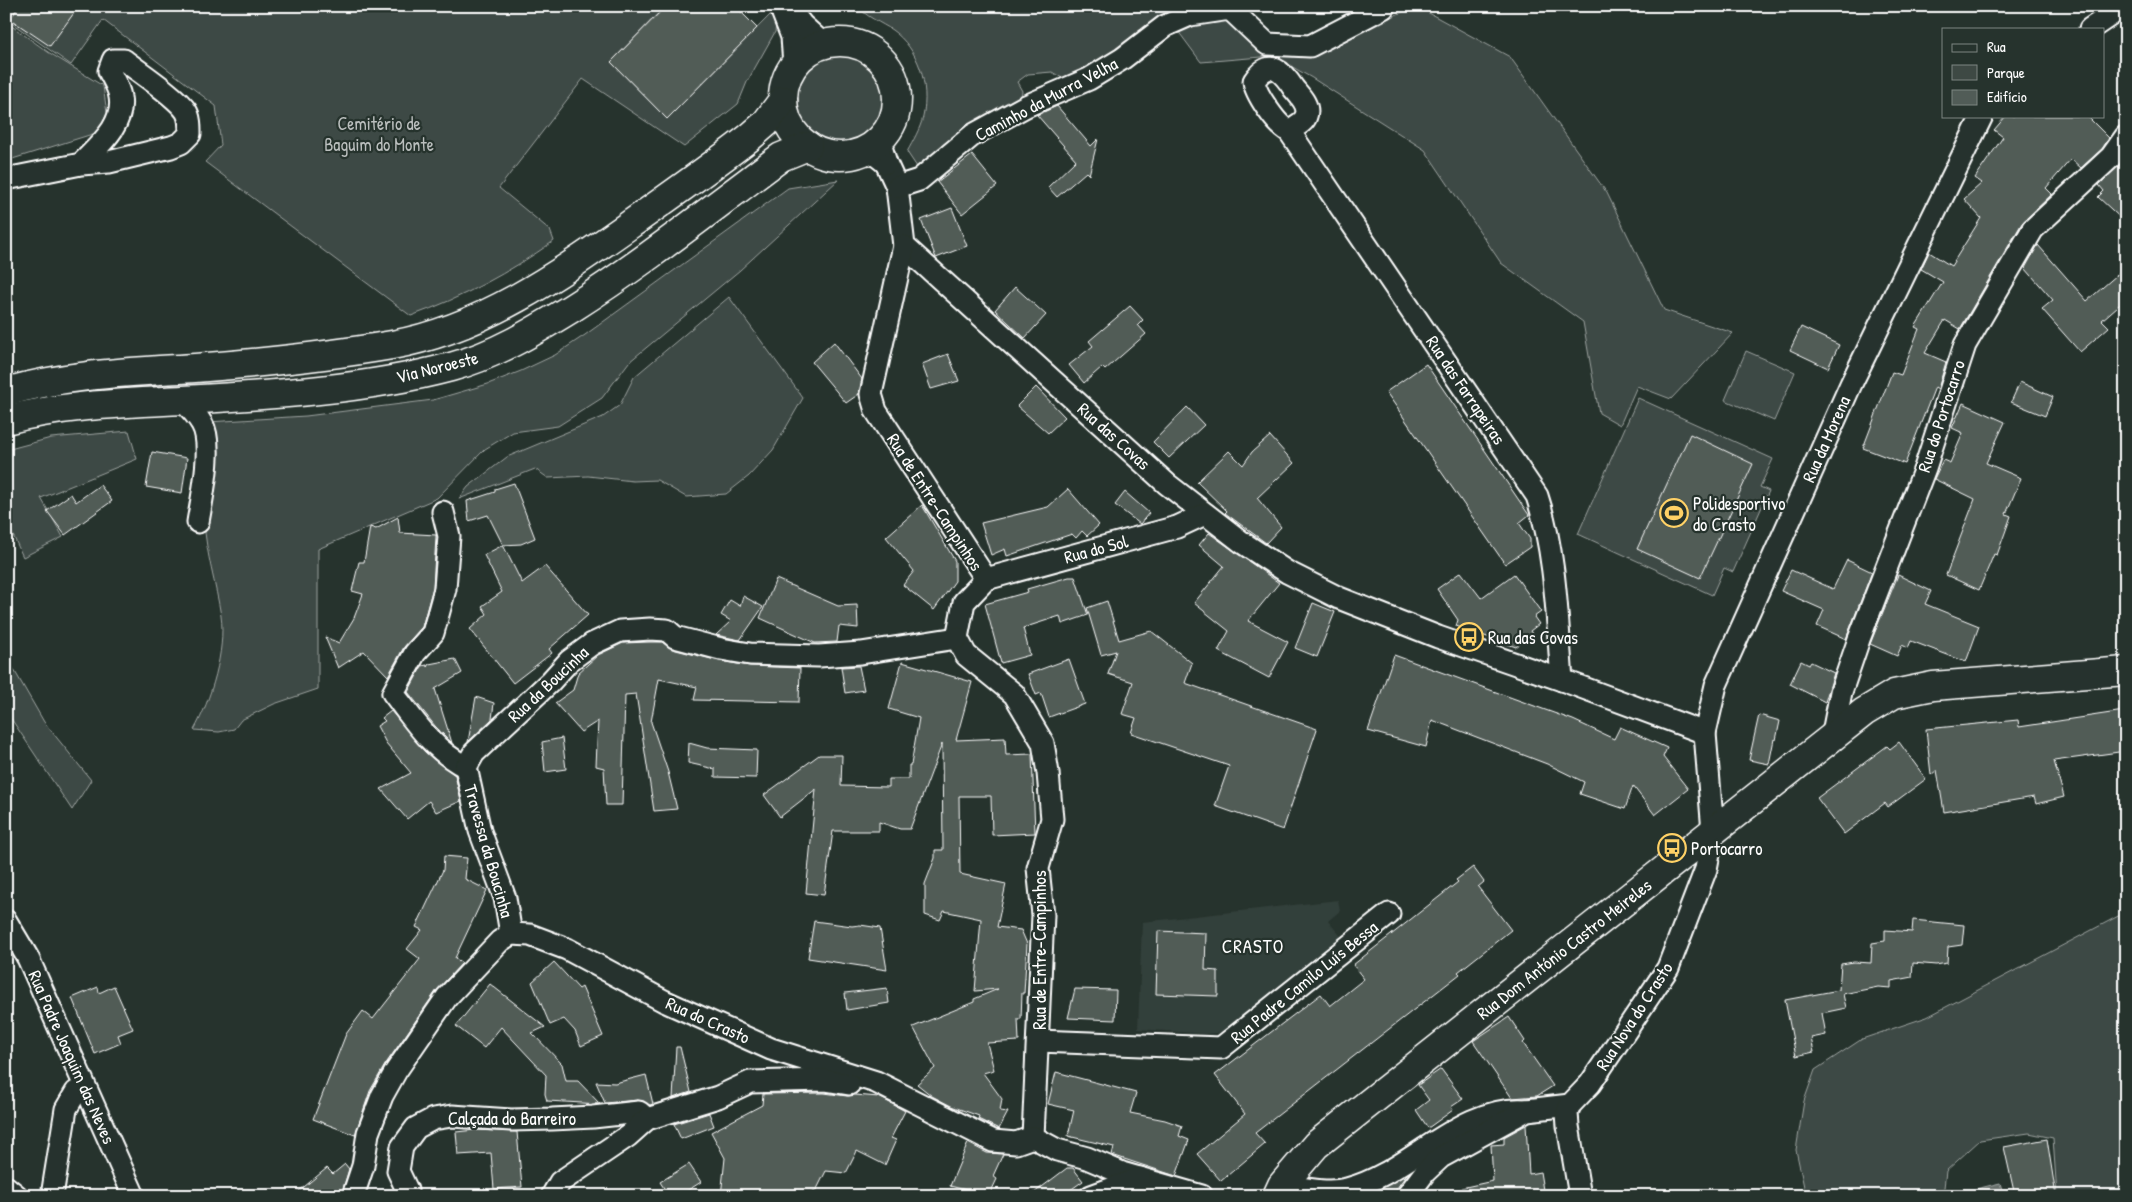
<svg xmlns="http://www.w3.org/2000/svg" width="2132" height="1202" font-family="'Patrick Hand',sans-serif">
<rect width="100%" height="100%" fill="#26332d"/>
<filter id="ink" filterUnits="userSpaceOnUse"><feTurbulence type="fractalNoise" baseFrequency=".02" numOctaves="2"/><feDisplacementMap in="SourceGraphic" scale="10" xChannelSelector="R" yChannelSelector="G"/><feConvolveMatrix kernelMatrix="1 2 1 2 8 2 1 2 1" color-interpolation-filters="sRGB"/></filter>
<g filter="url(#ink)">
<polygon fill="#333f3a" points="1338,900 1340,911 1328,921 1344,940 1232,1028 1217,1033 1205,1034 1138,1029 1142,922"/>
<g fill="#3e4944" stroke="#9ea4a2">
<path d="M 6,6 L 555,6 L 560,10 L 556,6 L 665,6 L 611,62 L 667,119 L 772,13 L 777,19 L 775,32 L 747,82 L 738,104 L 684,147 L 583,79 L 499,188 L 550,230 L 554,241 C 508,273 464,297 411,316 L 205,162 L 221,145 L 216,106 L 103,20 L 71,65 L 6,19 Z"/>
<path d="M 858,6 L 1195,6 L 1067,81 L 1052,72 L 1028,74 L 1017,82 L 1022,91 L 1021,98 L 921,167 L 917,167 L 907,152 C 913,141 920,129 923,117 C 930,85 919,49 892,30 C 882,23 864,16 858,6 Z"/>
<polygon points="1416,6 1510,57 1607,193 1664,310 1733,333 1671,399 1637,386 1620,425 1599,413 1583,322 1501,263 1425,150 1312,78 1273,56 1201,62 1178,31 1219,19 1235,20 1307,54"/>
<polygon points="6,22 48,52 103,86 107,113 99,132 6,161"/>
<circle cx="840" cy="98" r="44"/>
<path d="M 838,180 L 740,270 L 629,362 L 602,398 L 558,426 L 513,432 L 485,449 L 437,498 L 318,549 L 318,689 L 274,704 L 241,720 L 234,729 L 219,732 L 194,730 C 211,700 226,650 221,616 C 216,584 206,554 204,521 C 202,489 207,454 208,422 L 306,416 L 433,400 L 488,384 L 521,371 L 555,355 L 585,335 L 788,188 Z"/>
<polygon points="729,297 803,398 773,450 749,476 726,494 686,497 657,480 633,481 588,476 548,478 535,469 459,499 468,487 507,457 603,417 620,405 634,377"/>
<polygon points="1746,351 1795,372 1774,421 1725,400"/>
<polygon points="1638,398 1773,459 1760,487 1769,491 1733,572 1724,568 1712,595 1578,534"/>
<polygon points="129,431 137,459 41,498 63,537 23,557 6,520 6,450 51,438"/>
<polygon points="6,656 44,722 91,780 72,810 6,711"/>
<polygon points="2126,912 2126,1196 2057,1196 2053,1138 2029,1133 1980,1140 1946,1171 1943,1196 1806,1196 1796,1150 1804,1101 1815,1070 1862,1039 1927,1017"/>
</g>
<polygon fill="#67706c" stroke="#a4a9a7" points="2000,1183 2004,1196 1961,1196 1960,1193"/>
<g fill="#515c57" stroke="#fff">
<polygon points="19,6 79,6 50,46 10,19"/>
<polygon points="666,6 735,6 757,28 667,119 611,62"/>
<polygon points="1057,106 1091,146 1098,139 1089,175 1086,172 1057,197 1048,187 1076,160 1037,115"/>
<polygon points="2006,116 2087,116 2109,138 2102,149 2081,168 2071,159 2046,188 2052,194 2022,223 1960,329 1945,320 1925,353 1946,362 1938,389 1935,387 1905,464 1863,448 1892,372 1901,375 1919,329 1915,327 1943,282 1921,269 1929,252 1951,266 1981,218 1964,199 1982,183 1975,178 2003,137 1994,130"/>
<polygon points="972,155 997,186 962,214 937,182"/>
<polygon points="2126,158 2126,223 2098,197 2104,191 2099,185"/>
<polygon points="952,208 967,246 936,258 921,220"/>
<polygon points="2038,245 2087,301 2126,267 2126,299 2102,320 2109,327 2080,352 2042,309 2053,300 2025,268"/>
<polygon points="1015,287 1046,315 1025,338 995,310"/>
<polygon points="1130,306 1143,320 1138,325 1146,334 1105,370 1102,367 1084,383 1069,365 1093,346 1089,341"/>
<polygon points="1801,327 1839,345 1828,368 1790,350"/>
<polygon points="834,342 862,379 859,394 846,403 812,362"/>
<polygon points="948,354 959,381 931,389 922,364"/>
<polygon points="1426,364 1529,515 1519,523 1530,539 1530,547 1505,564 1386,392"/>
<polygon points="2020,382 2053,397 2045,416 2011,402"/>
<polygon points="1036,387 1065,417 1048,433 1017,406"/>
<polygon points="1963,403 2005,422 1986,463 2021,478 2006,514 2011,516 1997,555 1994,554 1979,590 1946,575 1975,499 1934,479 1943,460 1950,463 1963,433 1952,428"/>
<polygon points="1187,407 1204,425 1169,458 1153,442"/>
<polygon points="1690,434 1753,464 1700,578 1637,549"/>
<polygon points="1270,436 1294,463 1257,498 1281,527 1266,543 1225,513 1227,511 1197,482 1229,451 1243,465 1252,452"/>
<polygon points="152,452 187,458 182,493 146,487"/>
<polygon points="514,483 535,538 521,544 503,545 488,515 469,521 467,501 495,492 495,489"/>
<polygon points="100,485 112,501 65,535 47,511 71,494 76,502"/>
<polygon points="1068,489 1099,525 1087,536 1082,531 1076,538 1072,534 1007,556 1005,549 991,555 981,523 1048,507"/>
<polygon points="1125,492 1149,513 1140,524 1115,505"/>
<polygon points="922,505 955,561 955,581 934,610 903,585 914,571 886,537"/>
<polygon points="398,517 400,533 436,535 436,537 433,587 422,627 404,647 388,676 364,651 338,668 325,637 339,643 354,618 363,594 352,591 359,562 364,562 370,527 376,529"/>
<polygon points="1209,533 1279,583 1248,621 1288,642 1269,678 1218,651 1229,631 1194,603 1224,566 1199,545"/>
<polygon points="503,545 522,583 545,566 588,615 549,649 552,653 513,683 470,629 487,614 482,606 502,592 484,555"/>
<polygon points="1847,560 1872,572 1846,639 1817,626 1824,610 1781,591 1791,570 1833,589"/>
<polygon points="1461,572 1481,598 1514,574 1541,612 1534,617 1539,624 1530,631 1532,634 1516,647 1456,626 1458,620 1437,589"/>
<polygon points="1898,575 1931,591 1925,604 1979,626 1966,662 1911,641 1908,648 1902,645 1897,656 1870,644"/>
<polygon points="1069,577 1075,577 1088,615 1062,624 1060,616 1023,628 1030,655 1001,663 985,604 1028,592 1027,589"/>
<polygon points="776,579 838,606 857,605 858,628 839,626 837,642 815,643 760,618"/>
<polygon points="743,596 763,607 740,640 716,635 731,621 721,615 730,600 740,606"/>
<polygon points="1107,601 1119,640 1151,631 1192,663 1185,683 1317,729 1283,830 1215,806 1229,766 1131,733 1136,718 1122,714 1133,682 1108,674 1116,651 1101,655 1087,608"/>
<polygon points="1313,603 1335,612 1317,657 1295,648"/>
<polygon points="650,642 662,642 672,649 719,661 750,666 800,668 799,702 694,700 697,687 659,679 651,722 668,772 677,809 654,811 636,694 625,695 622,805 606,805 604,768 596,766 598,721 581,732 555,703 573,690 578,673 598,655 623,643"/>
<polygon points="1394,655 1573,720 1614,739 1620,727 1667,748 1663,757 1688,789 1655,815 1633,786 1625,809 1580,794 1584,782 1547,764 1432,720 1426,747 1368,731"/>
<polygon points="455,659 462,673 435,689 452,743 435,726 408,692 422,666 427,665 427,667 429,664"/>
<polygon points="1069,659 1085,704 1049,717 1041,693 1036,695 1028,674"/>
<polygon points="1801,661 1809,665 1811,662 1834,673 1825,702 1790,684"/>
<polygon points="902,662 972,682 956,740 1005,738 1006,755 1032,754 1035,833 992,835 991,796 959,796 960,874 1006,884 997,927 1021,930 1027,944 1024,993 1022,993 1021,1019 1018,1019 1019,1041 987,1043 994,1070 983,1073 1002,1099 1000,1111 1008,1112 999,1129 978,1119 979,1116 951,1106 932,1096 917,1084 935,1068 913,1027 974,1002 974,999 998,989 975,991 981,919 944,911 940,920 925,915 925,884 935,858 935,850 943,850 942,744 910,829 900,829 879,822 879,831 833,831 824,895 806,893 816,789 780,817 764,795 819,755 842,755 841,786 889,787 889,779 909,779 909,765 911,765 919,718 889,709"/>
<polygon points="859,666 864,690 845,693 841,667"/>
<polygon points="476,697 494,703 492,719 468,742"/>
<polygon points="391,711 425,752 455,775 461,801 436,812 429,801 407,819 381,789 411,773 386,743 377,726 385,721 382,718"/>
<polygon points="2124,711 2126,751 2054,761 2064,797 2036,804 2034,797 1944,812 1937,770 1931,775 1926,729 2018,720 2019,727"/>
<polygon points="1759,715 1780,721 1776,740 1774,739 1769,764 1749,760"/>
<polygon points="562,738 566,769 545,772 542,742"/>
<polygon points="1899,742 1926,779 1888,807 1885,803 1844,834 1817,798 1887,746 1890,749"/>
<polygon points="689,743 707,748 757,750 756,778 715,777 715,769 688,763"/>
<polygon points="444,856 467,858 465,879 487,890 455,958 462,963 437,990 385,1065 370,1091 355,1135 313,1119 346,1034 363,1011 373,1019 420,959 407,949 422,930 416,927 443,870"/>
<polygon points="1473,867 1484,882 1478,887 1511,930 1458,972 1460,974 1255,1133 1265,1144 1221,1181 1197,1154 1245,1114 1215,1075 1321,994 1330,1006 1364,979 1353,965 1458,882 1456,880"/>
<polygon points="1913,920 1964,925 1962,945 1948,947 1947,963 1936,965 1913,963 1912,977 1891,981 1891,988 1878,987 1843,994 1846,1008 1822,1013 1826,1035 1811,1038 1814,1052 1796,1056 1785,1000 1839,990 1841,964 1854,962 1871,963 1872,943 1885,941 1885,930 1912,932"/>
<polygon points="814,921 852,926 860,925 880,928 887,970 808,958"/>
<polygon points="1158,931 1206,933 1205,970 1218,971 1218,996 1156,994"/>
<polygon points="554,962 579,989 582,987 603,1036 581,1046 575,1031 564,1019 550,1025 532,982"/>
<polygon points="490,984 545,1027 532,1033 562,1064 566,1081 578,1081 600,1104 547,1101 545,1094 546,1075 501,1027 484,1048 456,1026"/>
<polygon points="114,986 133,1029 118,1035 121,1043 95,1054 72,998 98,987 99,993"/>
<polygon points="887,988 889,1003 847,1010 845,993"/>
<polygon points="1075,989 1116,990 1115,1020 1068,1018"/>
<polygon points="1509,1017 1525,1041 1523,1043 1553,1086 1537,1096 1512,1098 1473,1041"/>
<polygon points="676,1047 680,1047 691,1092 673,1098"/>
<polygon points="1441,1069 1463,1099 1451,1107 1453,1110 1428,1128 1416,1110 1429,1100 1418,1085"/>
<polygon points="1056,1072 1136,1093 1130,1113 1165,1120 1182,1126 1179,1136 1189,1140 1176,1176 1112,1155 1114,1147 1068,1136 1074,1110 1048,1104"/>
<polygon points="646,1075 653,1104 650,1105 638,1100 605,1103 596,1082 615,1083"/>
<polygon points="824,1093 847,1096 855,1095 879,1097 905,1111 891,1138 896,1140 885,1165 857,1151 846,1173 826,1171 817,1189 804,1196 721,1196 725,1158 711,1132 762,1105 763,1094"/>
<polygon points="709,1113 714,1126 681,1139 674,1124"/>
<polygon points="1526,1125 1529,1174 1540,1172 1544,1196 1462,1196 1461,1188 1493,1181 1491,1145 1504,1144 1504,1137"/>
<polygon points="475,1130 517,1132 522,1187 494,1189 491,1153 458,1155 456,1132"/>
<polygon points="2047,1139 2056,1196 2015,1196 2004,1147"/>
<polygon points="968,1143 987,1153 1003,1154 993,1176 997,1179 989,1196 950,1186"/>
<polygon points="345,1164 349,1169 341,1196 293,1196 327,1168 333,1174"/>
<polygon points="689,1164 701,1182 679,1196 669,1196 660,1182"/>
<polygon points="1067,1168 1073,1168 1083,1181 1062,1196 1030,1196"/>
<polygon points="1407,1174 1397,1188 1395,1196 1366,1196"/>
</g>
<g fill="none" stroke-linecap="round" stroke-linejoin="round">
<defs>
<g id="minor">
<polyline points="780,6 792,37 794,65"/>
<polyline points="787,6 802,25 823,44"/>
<polyline points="2090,29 2124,6"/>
<path d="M 1289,131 C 1294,127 1304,123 1306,116 C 1310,106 1300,96 1294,89 C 1283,72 1270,57 1254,81 C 1255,93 1277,126 1289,131 L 1537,496 C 1556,554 1557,619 1562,680"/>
<polyline points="879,140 886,163 897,187 904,246 1167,484 1243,543 1287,572 1339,598 1438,637 1562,680 1705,733"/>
<polyline points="864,151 877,156 886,163"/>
<path d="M 6,179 L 81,164 L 109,162 L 171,147 L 181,143 L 190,134 C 190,126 190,117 186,111 C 176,96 139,72 124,60 L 113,60 L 109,71 C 113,79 119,88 120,97 C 125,125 98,146 81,164"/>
<polyline points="897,187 919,180 973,135 1026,106 1089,79 1122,59 1165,26 1190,15 1230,9 1267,44 1310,46 1383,8"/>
<polyline points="904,246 871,394 876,411 986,579 964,602 957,638 966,655 1014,694 1043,743 1048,773 1052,819 1038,868 1043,915 1033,1137"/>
<path d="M 182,400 C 189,407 197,415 202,424 C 214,444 202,498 198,522"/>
<path d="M 443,512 L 449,536 L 445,589 L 433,633 L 415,653 L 393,693 C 415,722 433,750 466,767"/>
<polyline points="986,579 1177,527 1205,514"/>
<polyline points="1832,738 1841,692 1859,639 1925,468 1965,345 2033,229 2111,157 2126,136"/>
<polyline points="466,767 474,753 550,682 569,661 592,644 620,631 650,629 667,630 675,637 721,649 750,654 819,656 861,653 957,638"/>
<polyline points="466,767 480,831 505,898 511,934"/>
<polyline points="6,921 28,958 134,1196"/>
<polyline points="1038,1041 1221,1048 1389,914"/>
<path d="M 1282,1185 C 1303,1188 1326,1194 1347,1189 C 1409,1174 1460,1104 1527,1110"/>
<polyline points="6,1187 17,1196"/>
<polyline points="407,1190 398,1171 402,1147 416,1128 433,1119 452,1116 511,1120 552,1119 593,1117 639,1112 647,1119"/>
<polyline points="52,1196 66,1109 76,1092 84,1087"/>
<polyline points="353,1196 363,1166 368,1133 382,1096 396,1071 447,997 500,941 511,934 530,935 567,949 664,1001 771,1049 876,1082 993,1141 1016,1143 1033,1137 1057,1150 1087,1158 1122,1173 1202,1196"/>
<polyline points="552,1196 560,1182 628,1136 647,1119 718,1097 750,1082 825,1080 849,1084"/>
<polyline points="1091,1196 1140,1178"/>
<polyline points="1407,1196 1425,1172 1441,1157 1527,1110 1570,1105"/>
<polyline points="1580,1196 1568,1126 1567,1113 1570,1105 1590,1084 1668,968 1706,869 1713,832 1705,733 1716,685 1851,384 1982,116"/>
</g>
<g id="major">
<circle cx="840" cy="99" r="57"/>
<path d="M 6,392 C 67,374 132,372 195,368 C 260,363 327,356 392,345 C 483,329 561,273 635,221 C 674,193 713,166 750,137 L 765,124 L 783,100"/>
<path d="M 6,420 C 63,405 124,403 182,400 C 272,395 364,390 451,367 C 495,355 533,332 572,308 C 645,262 712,208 781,157 L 808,146"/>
<polyline points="1277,1196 1282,1185 1316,1145 1864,712 1894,694 1933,686 2126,671"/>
</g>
</defs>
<use href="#minor" stroke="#fff" stroke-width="25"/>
<use href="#major" stroke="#fff" stroke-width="31"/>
<use href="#minor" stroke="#26332d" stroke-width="21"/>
<use href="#major" stroke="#26332d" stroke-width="28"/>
</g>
</g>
<defs>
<symbol id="stadium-ring" viewBox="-11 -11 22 22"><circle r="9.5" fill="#26332d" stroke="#ffd166" stroke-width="1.5"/><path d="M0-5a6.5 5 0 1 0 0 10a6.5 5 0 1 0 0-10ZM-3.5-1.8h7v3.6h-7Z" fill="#ffd166"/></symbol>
<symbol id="bus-ring" viewBox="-11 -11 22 22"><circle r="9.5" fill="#26332d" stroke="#ffd166" stroke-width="1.5"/><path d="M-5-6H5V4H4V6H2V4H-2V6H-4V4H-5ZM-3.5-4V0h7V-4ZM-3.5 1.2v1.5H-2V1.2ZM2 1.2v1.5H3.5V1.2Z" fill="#ffd166"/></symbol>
</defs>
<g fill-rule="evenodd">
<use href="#stadium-ring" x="1658" y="497" width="32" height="32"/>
<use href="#bus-ring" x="1453" y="621" width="32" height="32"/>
<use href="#bus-ring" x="1656" y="832" width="32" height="32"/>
</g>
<g text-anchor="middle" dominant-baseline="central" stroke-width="4.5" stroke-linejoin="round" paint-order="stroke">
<g font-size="18" fill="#fff" stroke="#26332d">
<text transform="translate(1046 99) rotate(-28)">Caminho da Murra Velha</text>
<text transform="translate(437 367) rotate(-14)">Via Noroeste</text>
<text transform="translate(1466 390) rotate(56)">Rua das Farrapeiras</text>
<text transform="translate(1941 416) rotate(-72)">Rua do Portocarro</text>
<text transform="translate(1114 436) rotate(42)">Rua das Covas</text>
<text transform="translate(1826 439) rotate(-66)">Rua da Morena</text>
<text transform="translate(935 502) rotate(57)">Rua de Entre-Campinhos</text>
<text transform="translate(1096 549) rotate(-15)">Rua do Sol</text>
<text transform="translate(548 684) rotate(-43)">Rua da Boucinha</text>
<text transform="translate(489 851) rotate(74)">Travessa da Boucinha</text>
<text transform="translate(1564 949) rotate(-38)">Rua Dom António Castro Meireles</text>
<text transform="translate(1039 950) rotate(-90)">Rua de Entre-Campinhos</text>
<text transform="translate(1304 982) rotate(-39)">Rua Padre Camilo Luís Bessa</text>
<text transform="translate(1634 1016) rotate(-57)">Rua Nova do Crasto</text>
<text transform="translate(708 1020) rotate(24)">Rua do Crasto</text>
<text transform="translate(72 1057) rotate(66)">Rua Padre Joaquim das Neves</text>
<text x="512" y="1118">Calçada do Barreiro</text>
</g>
<g font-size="18" fill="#bbbfbe" stroke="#26332d">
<text x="379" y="123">Cemitério de<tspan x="379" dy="21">Baguim do Monte</tspan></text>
</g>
<g font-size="18" fill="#fff" stroke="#26332d" text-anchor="start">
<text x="1693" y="503">Polidesportivo<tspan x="1693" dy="21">do Crasto</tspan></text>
<text x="1488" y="637">Rua das Covas</text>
<text x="1691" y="848">Portocarro</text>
</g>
<g font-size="19" letter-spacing="1" fill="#fff" stroke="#26332d">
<text x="1253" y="946">CRASTO</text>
</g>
</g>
<rect width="2132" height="1202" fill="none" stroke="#26332d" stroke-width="25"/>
<rect x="12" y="12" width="2107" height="1177" fill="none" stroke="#fff" stroke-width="2" filter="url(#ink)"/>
<rect x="1942" y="28" width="162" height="90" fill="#26332d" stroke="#7d8581"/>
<rect x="1952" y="44" width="25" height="8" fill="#26332d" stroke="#7d8581"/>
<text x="1987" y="52" font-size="15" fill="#ffffff">Rua</text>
<rect x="1952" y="65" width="25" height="15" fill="#3e4944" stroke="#7d8581"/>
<text x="1987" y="78" font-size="15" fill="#ffffff">Parque</text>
<rect x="1952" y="90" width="25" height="15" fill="#515c57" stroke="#7d8581"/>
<text x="1987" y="102" font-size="15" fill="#ffffff">Edifício</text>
</svg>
